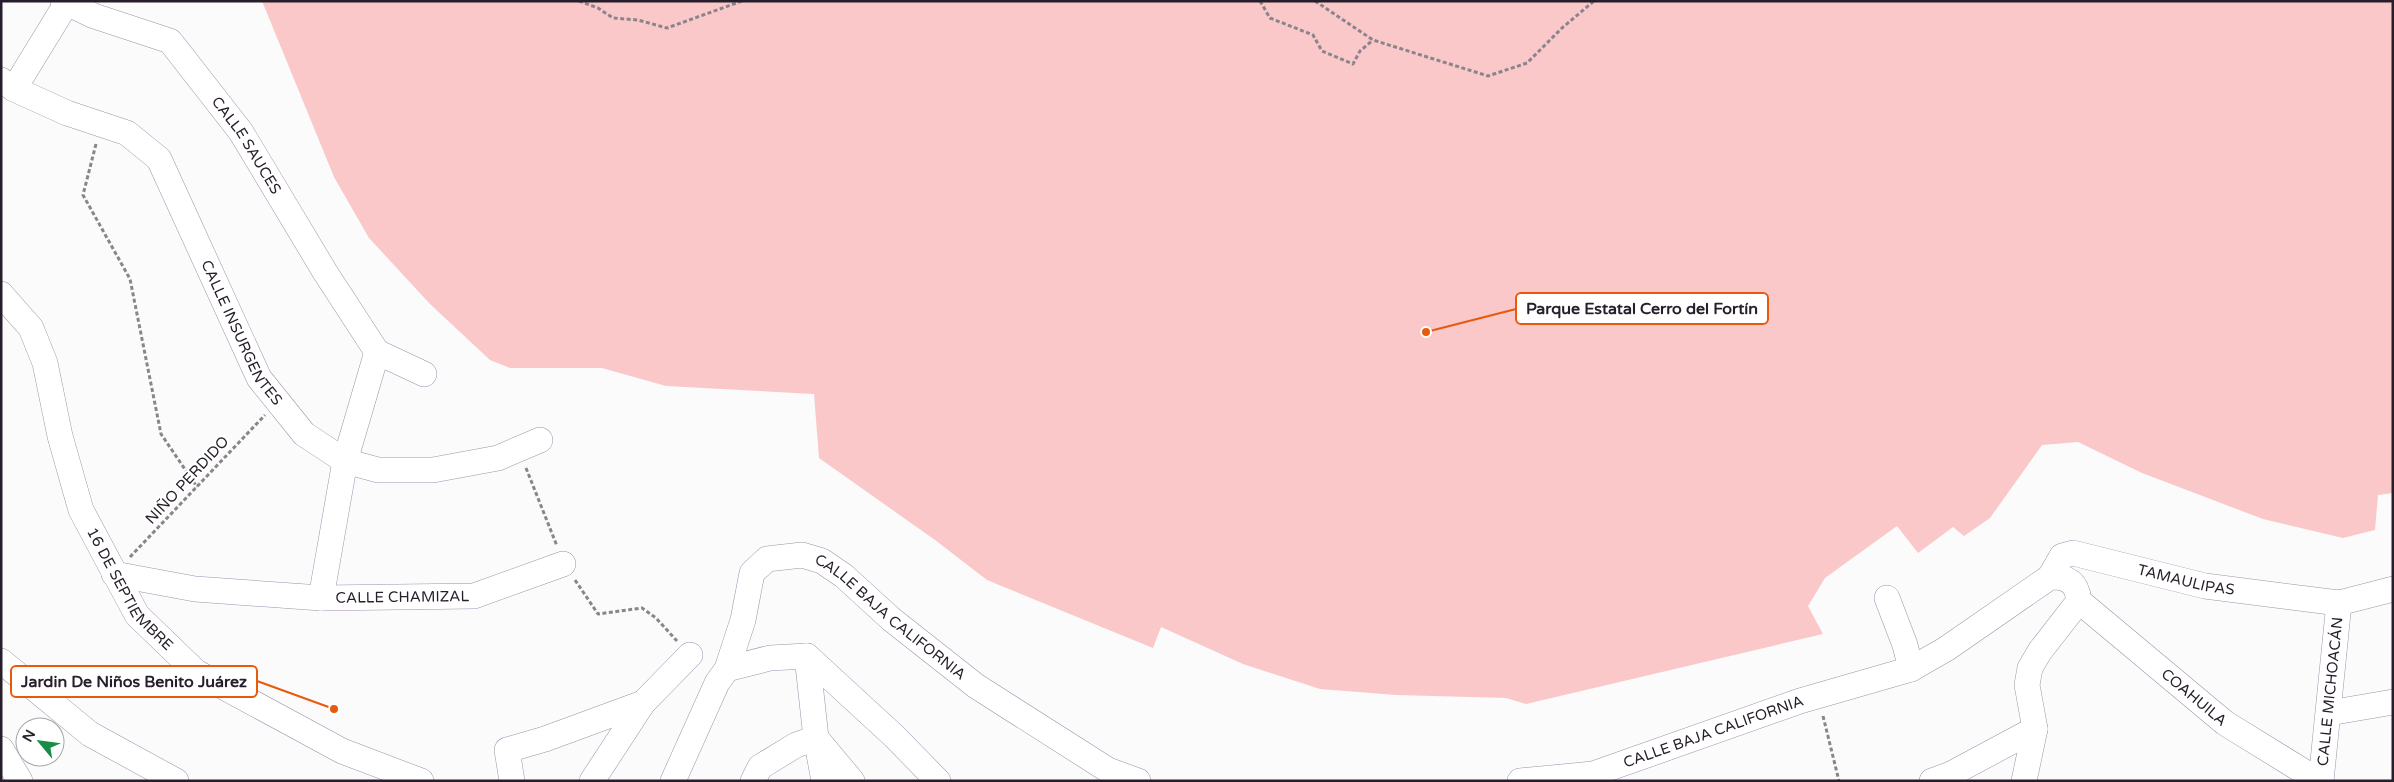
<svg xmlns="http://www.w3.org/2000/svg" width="2394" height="782" font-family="'Varela Round',sans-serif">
<rect width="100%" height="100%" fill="#fbfbfb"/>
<polygon fill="#fac8c9" points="262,1 2393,1 2393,493 2378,495 2375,530 2343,538 2263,519 2142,473 2078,442 2042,445 1990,518 1964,536 1953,527 1918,553 1897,526 1825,578 1808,606 1823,634 1526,704 1506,698 1396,695 1320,689 1243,664 1161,627 1153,648 987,580 935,540 819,458 814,394 666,386 602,368 510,368 490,360 430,304 369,238 334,177"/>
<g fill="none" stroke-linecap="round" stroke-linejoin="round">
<defs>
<g id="minor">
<path id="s1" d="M 63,1 L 94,16 L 170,41 L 241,132 L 325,272 L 377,352 L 424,374"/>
<path id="s2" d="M 1,80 L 14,89 L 67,113 L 127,133 L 159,159 L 259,378 L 304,434 L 345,461 L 378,470 L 433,470 L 498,458 L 540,440"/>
<polyline points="14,89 66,4"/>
<path id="s3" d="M 1,294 L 31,328 L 45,363 L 60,436 L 81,510 L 137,615 L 196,672 L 342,751 L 421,781"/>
<path id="s4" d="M 114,574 L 195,589 L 321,598 L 474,596 L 563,564"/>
<path id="s5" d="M 2050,577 L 2062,556 L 2073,553 L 2205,586 L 2339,603 L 2393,589"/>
<polyline points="321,598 345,461 377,352"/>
<polyline points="1887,598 1905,645 1911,669"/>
<path id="s6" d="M 2079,601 L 2225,723 L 2319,781"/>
<polyline points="807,656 894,736 938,781"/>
<polyline points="1,661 90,734 176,781"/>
<polyline points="727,669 770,658 807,656 816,738 824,781"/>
<polyline points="2329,713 2393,702"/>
<polyline points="1,749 20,781"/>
<polyline points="512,781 507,750 545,739 643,703"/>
<polyline points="592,781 643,703 690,655"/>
<path id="s7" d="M 673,781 L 717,683 L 727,669 L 743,620 L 752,573 L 767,559 L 802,555 L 822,561 L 844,576 L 891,619 L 976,686 L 1108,770 L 1138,781"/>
<polyline points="753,781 760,767 796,745 816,738 852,781"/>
<path id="s8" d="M 1520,781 L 1593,774 L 1800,701 L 1911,669 L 1946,649 L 2050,577 C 2068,576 2077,583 2079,601 L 2040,651 L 2030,668 L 2027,685 L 2035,729 L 2024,781"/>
<polyline points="1932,781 1951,774 2035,729"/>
<path id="s9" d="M 2321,781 L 2339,603"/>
</g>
</defs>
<use href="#minor" stroke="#a290ae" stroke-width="26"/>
<g stroke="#8a858c" stroke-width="3" stroke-dasharray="4 2.5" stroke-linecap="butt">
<polyline points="579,1 598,8 613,18 638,20 667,28 742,1"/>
<polyline points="1260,1 1270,18 1313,35 1322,51 1353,64 1360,51 1373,40"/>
<polyline points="1315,1 1373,40 1488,76 1527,63 1562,28 1594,1"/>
<polyline points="96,144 83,195 130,279 161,434 197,487"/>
<polyline points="526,468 557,546"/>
<polyline points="130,557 265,415"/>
<polyline points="575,580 598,614 642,608 656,618 677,641"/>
<polyline points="1823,716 1839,781"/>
</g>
<use href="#minor" stroke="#fff" stroke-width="25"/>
</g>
<g text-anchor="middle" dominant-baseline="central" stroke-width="4" stroke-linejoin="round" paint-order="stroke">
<g font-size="15" fill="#261e2a" stroke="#fff">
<text stroke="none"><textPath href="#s1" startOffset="244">CALLE SAUCES</textPath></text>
<text stroke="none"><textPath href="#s2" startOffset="371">CALLE INSURGENTES</textPath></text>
<text transform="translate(187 480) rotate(-47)">NIÑO PERDIDO</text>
<text stroke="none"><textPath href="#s5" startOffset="152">TAMAULIPAS</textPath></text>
<text stroke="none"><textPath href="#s3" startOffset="328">16 DE SEPTIEMBRE</textPath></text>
<text stroke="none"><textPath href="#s4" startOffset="290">CALLE CHAMIZAL</textPath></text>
<text stroke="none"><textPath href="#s7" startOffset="389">CALLE BAJA CALIFORNIA</textPath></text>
<text stroke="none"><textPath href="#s9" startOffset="90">CALLE MICHOACÁN</textPath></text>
<text stroke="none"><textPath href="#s6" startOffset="150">COAHUILA</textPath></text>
<text stroke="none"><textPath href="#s8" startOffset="201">CALLE BAJA CALIFORNIA</textPath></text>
</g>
</g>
<path fill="none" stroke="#e8590c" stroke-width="2" d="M1426 332L1516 309M334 709L257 681"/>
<g fill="#e8590c" stroke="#fff" stroke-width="2">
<circle cx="1426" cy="332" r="5"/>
<circle cx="334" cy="709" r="5"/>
</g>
<g fill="#fff" stroke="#e8590c" stroke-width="2">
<rect x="1516" y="293" width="252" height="31" rx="5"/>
<rect x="11" y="666" width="246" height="31" rx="5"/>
</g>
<g font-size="16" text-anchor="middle" font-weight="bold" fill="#261e2a">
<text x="1642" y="314">Parque Estatal Cerro del Fortín</text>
<text x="134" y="687">Jardin De Niños Benito Juárez</text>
</g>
<rect width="2394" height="782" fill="none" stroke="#261e2a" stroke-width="5"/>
<g transform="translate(40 742) rotate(299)"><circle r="24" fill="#ffffff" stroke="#a8a5aa"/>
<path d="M0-4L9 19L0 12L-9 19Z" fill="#188d47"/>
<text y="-8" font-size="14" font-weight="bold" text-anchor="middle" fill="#261e2a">N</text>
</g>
</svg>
